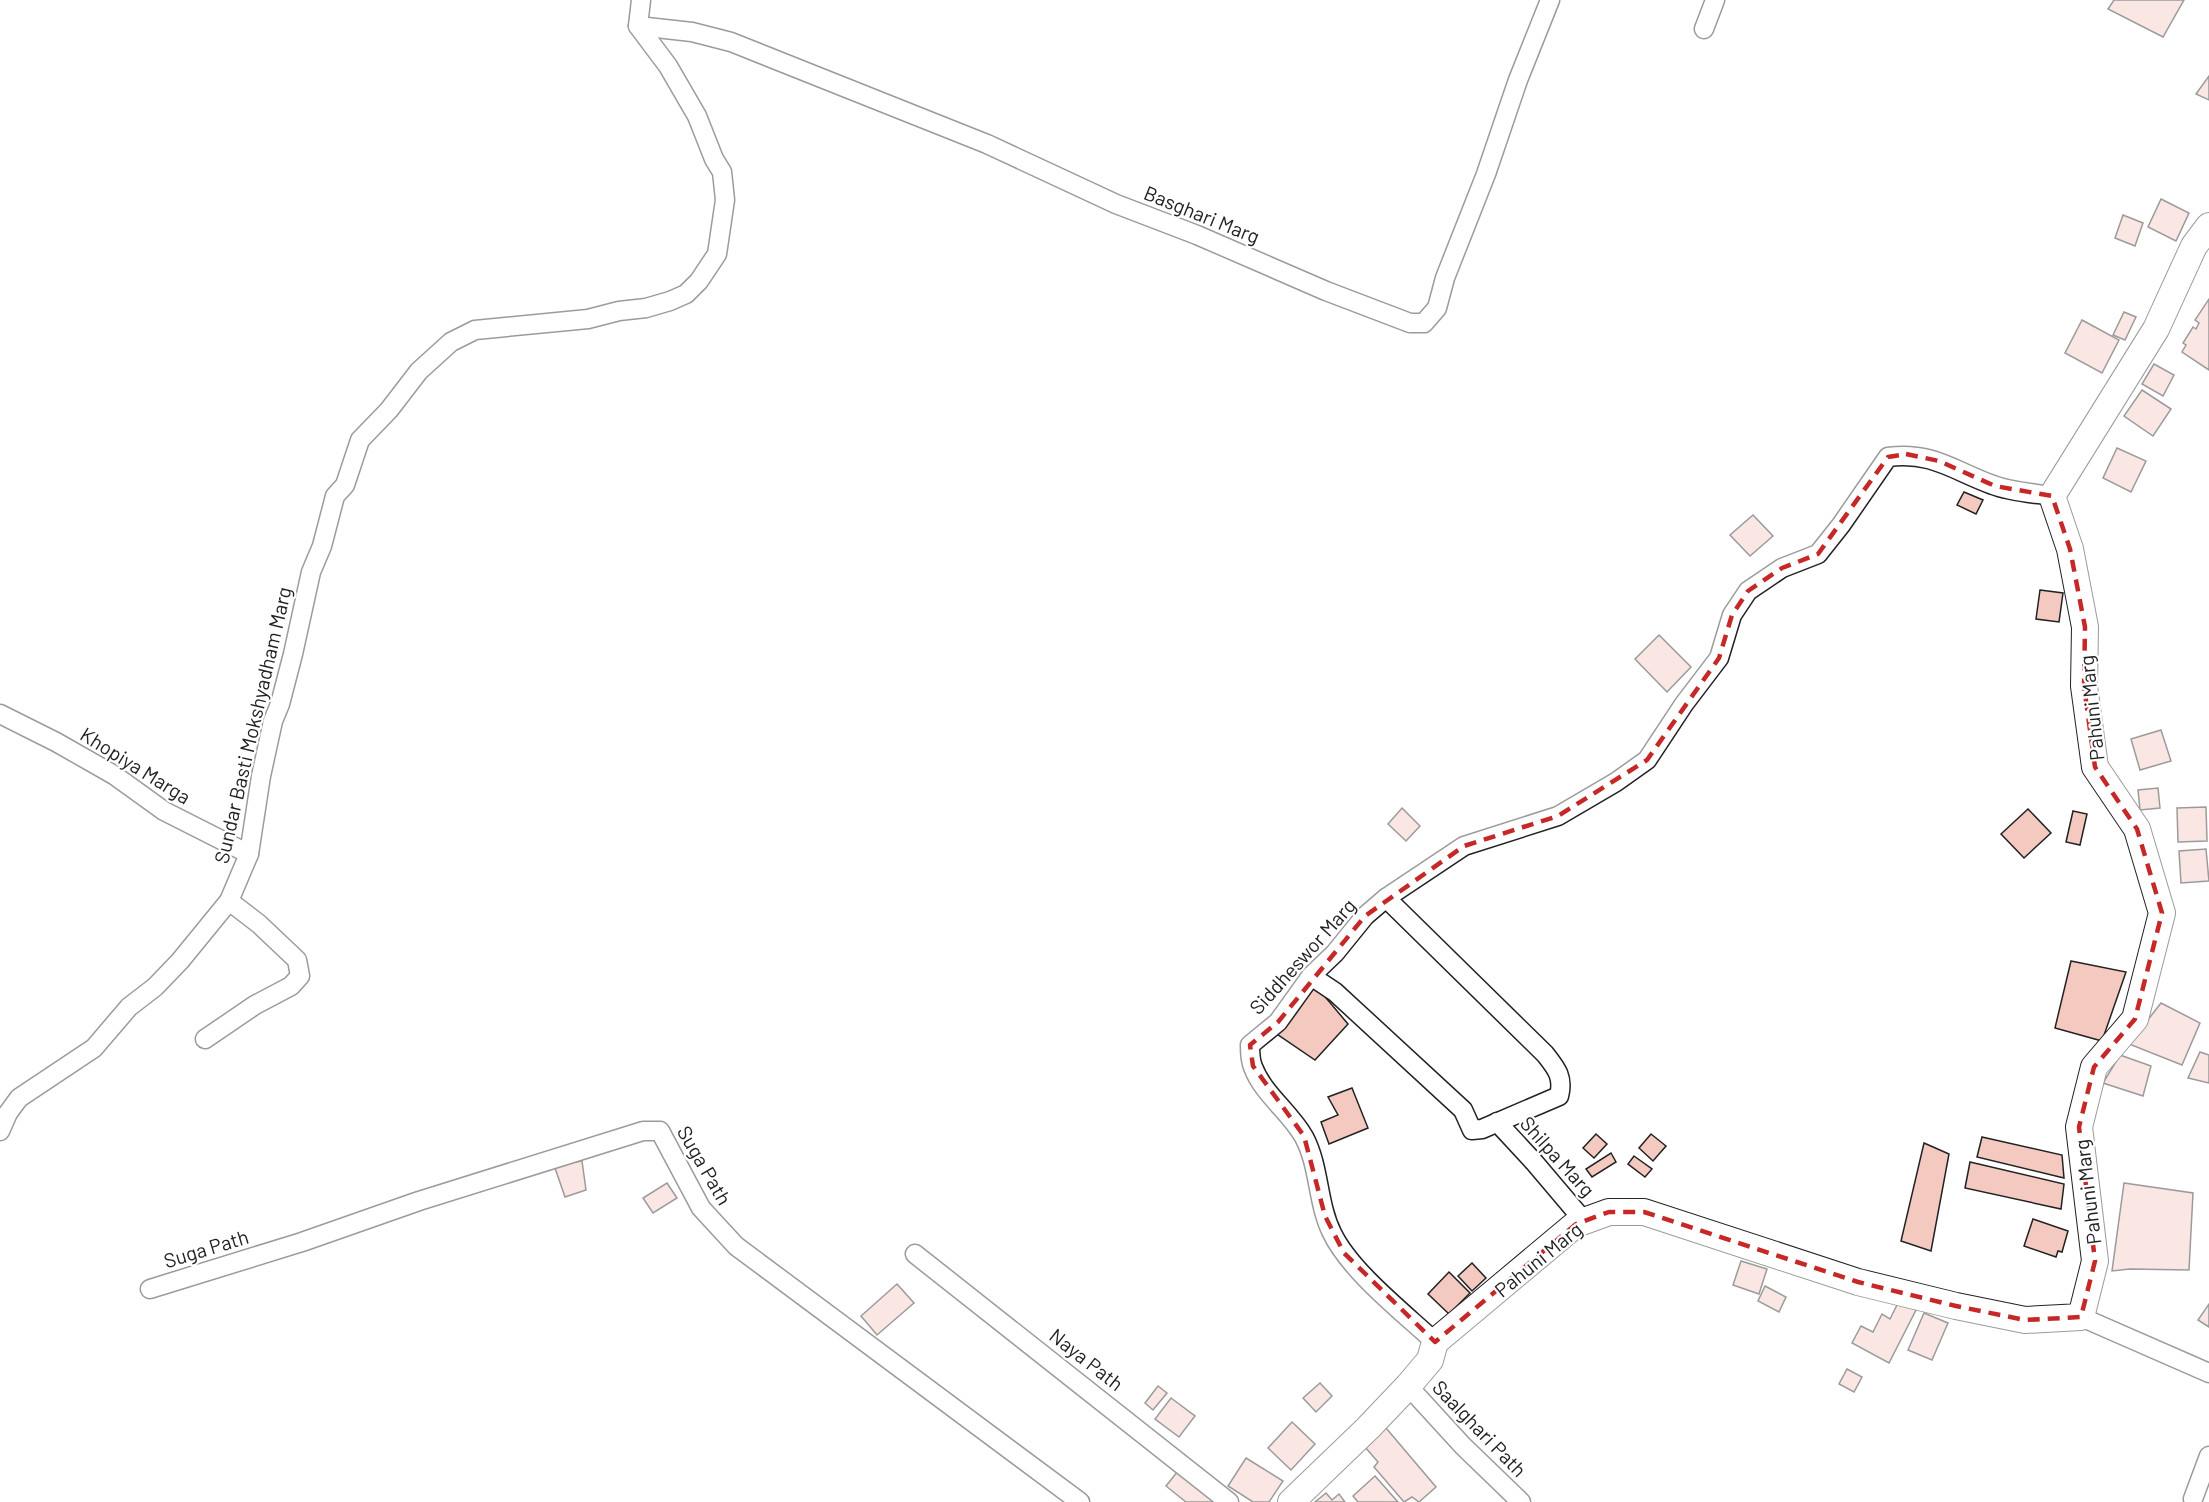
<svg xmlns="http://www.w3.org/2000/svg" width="2209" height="1502" font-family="Barlow,sans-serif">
<rect width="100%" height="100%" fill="#fff"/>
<g fill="#f3c9c0" stroke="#222" stroke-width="1.5">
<polygon points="2114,0 2184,0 2163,37 2108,9"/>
<polygon points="2209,76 2209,100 2196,94"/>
<polygon points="2161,199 2189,213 2176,241 2148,227"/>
<polygon points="2123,215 2143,223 2135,246 2115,238"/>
<polygon points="2209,299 2209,370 2182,352 2186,345 2183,343 2193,327 2196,329 2199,323 2195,320"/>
<polygon points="2124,312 2136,317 2125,340 2113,335"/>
<polygon points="2082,320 2119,340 2102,373 2065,353"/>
<polygon points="2154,364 2174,375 2163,396 2142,384"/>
<polygon points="2142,390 2171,409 2153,436 2124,416"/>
<polygon points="2117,448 2146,461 2131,492 2103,478"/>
<polygon points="1964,492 1983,500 1976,514 1957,505"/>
<polygon points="1753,515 1773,536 1750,556 1730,535"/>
<polygon points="2040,590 2063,593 2059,622 2036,619"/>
<polygon points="1659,635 1691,667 1667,692 1635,659"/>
<polygon points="2161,730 2171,761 2140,770 2131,739"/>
<polygon points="2158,788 2160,808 2140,810 2138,790"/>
<polygon points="2206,807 2207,841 2178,842 2177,808"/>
<polygon points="1402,808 1420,826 1406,841 1388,824"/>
<polygon points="2028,809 2051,833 2024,858 2001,834"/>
<polygon points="2073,811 2087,814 2080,845 2066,842"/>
<polygon points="2206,849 2209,881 2181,883 2179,851"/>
<polygon points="2071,961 2126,972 2102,1041 2055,1028"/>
<polygon points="1316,986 1348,1024 1315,1060 1274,1032"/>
<polygon points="2161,1003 2200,1023 2182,1065 2129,1044"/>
<polygon points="2200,1052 2209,1055 2209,1083 2188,1078"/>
<polygon points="2120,1055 2151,1066 2143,1096 2103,1083"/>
<polygon points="1352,1088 1368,1128 1329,1144 1321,1122 1338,1115 1328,1097"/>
<polygon points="1596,1134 1607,1144 1594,1158 1583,1148"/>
<polygon points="1651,1134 1666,1146 1653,1161 1639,1148"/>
<polygon points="1982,1137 2062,1155 2064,1178 1977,1157"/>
<polygon points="1924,1143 1949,1154 1931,1251 1901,1241"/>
<polygon points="1611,1153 1616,1162 1592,1177 1586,1169"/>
<polygon points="1634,1156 1652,1169 1645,1177 1628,1164"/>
<polygon points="582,1161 586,1190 565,1197 554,1165"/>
<polygon points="1970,1162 2064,1184 2061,1209 1965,1188"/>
<polygon points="667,1183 677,1198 653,1213 643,1198"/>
<polygon points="2124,1183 2193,1193 2189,1270 2130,1269 2112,1271"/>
<polygon points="2033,1219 2068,1231 2062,1252 2058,1251 2056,1257 2024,1246"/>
<polygon points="1741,1261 1767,1269 1759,1294 1733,1285"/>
<polygon points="1472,1263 1486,1278 1472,1291 1458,1276"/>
<polygon points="1449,1272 1470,1293 1449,1314 1428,1294"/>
<polygon points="897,1284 914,1303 877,1335 861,1316"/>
<polygon points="1765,1286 1786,1297 1779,1312 1758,1301"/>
<polygon points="1899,1301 1916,1310 1889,1363 1852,1343 1861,1326 1873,1332 1882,1314 1890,1319"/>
<polygon points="2209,1304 2209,1327 2198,1320"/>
<polygon points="1924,1313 1948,1323 1932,1360 1908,1350"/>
<polygon points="1847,1369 1862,1377 1854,1392 1839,1384"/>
<polygon points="1320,1383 1332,1396 1316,1412 1303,1398"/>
<polygon points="1158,1386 1167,1393 1153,1410 1145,1403"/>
<polygon points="1171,1398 1195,1416 1179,1437 1155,1419"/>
<polygon points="1292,1422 1315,1444 1291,1470 1268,1448"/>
<polygon points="1386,1428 1436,1487 1419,1502 1412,1497 1404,1502 1374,1467 1378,1462 1365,1447"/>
<polygon points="1246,1458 1283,1481 1269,1502 1253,1502 1228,1486"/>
<polygon points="1178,1471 1219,1502 1186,1502 1166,1486"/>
<polygon points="1375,1476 1398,1502 1358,1502 1353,1496"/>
<polygon points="1326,1493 1332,1500 1339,1494 1345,1502 1315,1502"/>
</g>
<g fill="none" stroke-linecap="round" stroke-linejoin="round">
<defs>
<g id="street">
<polyline points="638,26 692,32 731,42 987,144 1116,204 1197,235 1326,291 1410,323 1424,323 1437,308 1445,278 1486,174 1518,80 1550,0"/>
<polyline points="1704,29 1715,0"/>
<polyline points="0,714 56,742 114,775 164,811 249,854"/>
<path d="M 1311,976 L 1335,992 L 1463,1110 L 1472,1130 L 1482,1129 L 1559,1096 C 1564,1077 1556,1068 1545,1054 L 1386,898"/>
<polyline points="205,1039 255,1005 291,986 300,976 297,960 259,924 229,901"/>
<polyline points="1497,1122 1534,1162 1584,1221"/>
<polyline points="0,1131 8,1113 19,1098 94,1048 129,1007 155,987 180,961 229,901 249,854 261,776 273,721 280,704 293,654 311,572 322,546 335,496 345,485 360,440 389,410 419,371 451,342 475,330 588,319 619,311 646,308 670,301 686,294 699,281 717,254 725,200 722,172 714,159 697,116 668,66 638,26 641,0"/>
<polyline points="915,1254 1229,1502"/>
<polyline points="150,1289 302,1242 419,1201 643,1131 660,1131 701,1208 736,1246 1080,1502"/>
<polyline points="2081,1317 2209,1373"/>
<path d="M 1435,1342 C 1404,1313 1350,1271 1332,1233 C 1317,1203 1320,1167 1304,1137 C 1290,1112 1263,1094 1253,1067 C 1250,1060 1250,1052 1250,1045 L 1278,1022 L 1311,976 L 1335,953 L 1365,916 L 1386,898 L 1464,846 L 1558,816 L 1616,782 L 1647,760 L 1684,704 L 1719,658 L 1732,615 L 1748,591 L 1782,568 L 1818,554 L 1841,525 L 1888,457 C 1932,451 1954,471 1993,485 C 2011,492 2033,493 2052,496"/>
<polyline points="1408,1386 1463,1446 1521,1502"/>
<polyline points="2193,1499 2209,1456"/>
</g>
<polyline id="secondary" points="1291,1502 1368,1428 1408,1386 1430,1360 1435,1342 1576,1224 1609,1212 1644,1212 1858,1282 1956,1306 2025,1320 2081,1317 2095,1261 2079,1127 2094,1067 2135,1019 2162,913 2137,829 2095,767 2084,686 2085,627 2070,549 2052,496 2156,329 2194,246 2209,226"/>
</defs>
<use href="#street" stroke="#222" stroke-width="21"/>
<use href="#secondary" stroke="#222" stroke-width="28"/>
<use href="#street" stroke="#fff" stroke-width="18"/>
<use href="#secondary" stroke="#fff" stroke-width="26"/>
</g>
<path d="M0 0H2209V1502H0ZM 1906,454 L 1939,461 L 1995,486 L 2052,496 L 2070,549 L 2085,627 L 2084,686 L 2095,767 L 2137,829 L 2162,913 L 2135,1019 L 2094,1067 L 2079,1127 L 2095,1261 L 2081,1317 L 2025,1320 L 1956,1306 L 1858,1282 L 1644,1212 L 1609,1212 L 1576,1224 L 1435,1342 L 1344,1253 L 1325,1216 L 1304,1136 L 1253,1066 L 1250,1045 L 1278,1022 L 1365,916 L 1464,846 L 1558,816 L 1647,760 L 1719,658 L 1732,615 L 1748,591 L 1782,568 L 1818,554 L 1888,457 Z" fill="#fff" fill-opacity=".55" fill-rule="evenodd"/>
<path fill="none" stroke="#c62828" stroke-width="4.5" stroke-dasharray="12 8" stroke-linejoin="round" d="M 1906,454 L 1939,461 L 1995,486 L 2052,496 L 2070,549 L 2085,627 L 2084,686 L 2095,767 L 2137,829 L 2162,913 L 2135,1019 L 2094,1067 L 2079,1127 L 2095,1261 L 2081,1317 L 2025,1320 L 1956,1306 L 1858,1282 L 1644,1212 L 1609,1212 L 1576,1224 L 1435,1342 L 1344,1253 L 1325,1216 L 1304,1136 L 1253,1066 L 1250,1045 L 1278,1022 L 1365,916 L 1464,846 L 1558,816 L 1647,760 L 1719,658 L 1732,615 L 1748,591 L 1782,568 L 1818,554 L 1888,457 Z"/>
<g text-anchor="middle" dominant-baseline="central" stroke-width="4.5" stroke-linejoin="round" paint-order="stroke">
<g font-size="20" fill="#222" stroke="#fff">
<text transform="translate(1202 214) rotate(22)">Basghari Marg</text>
<text transform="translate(2091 708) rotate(-96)">Pahuni Marg</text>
<text transform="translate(252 725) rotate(-77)">Sundar Basti Mokshyadham Marg</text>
<text transform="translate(136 765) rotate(32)">Khopiya Marga</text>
<text transform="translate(1302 956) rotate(-48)">Siddheswor Marg</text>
<text transform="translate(1558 1156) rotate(48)">Shilpa Marg</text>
<text transform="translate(705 1165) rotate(60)">Suga Path</text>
<text transform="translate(2087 1192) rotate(-97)">Pahuni Marg</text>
<text transform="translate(206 1248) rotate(-17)">Suga Path</text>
<text transform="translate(1538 1259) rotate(-39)">Pahuni Marg</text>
<text transform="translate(1087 1359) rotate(38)">Naya Path</text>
<text transform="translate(1480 1428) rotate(46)">Saalghari Path</text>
</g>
</g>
</svg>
